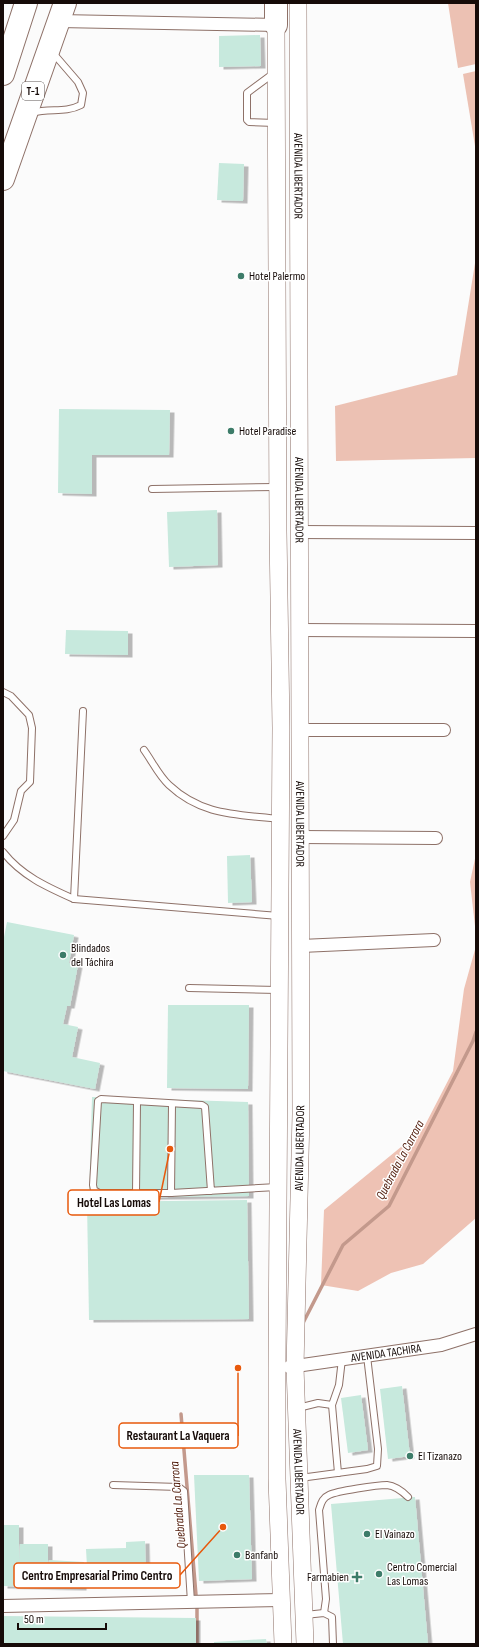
<svg xmlns="http://www.w3.org/2000/svg" width="479" height="1647" font-family="'Sofia Sans Condensed',sans-serif">
<defs>
<filter id="shadow"><feDropShadow dx="4.5" dy="2.5" stdDeviation="0" flood-color="#0004"/></filter>
</defs>
<rect width="100%" height="100%" fill="#fbfbfb"/>
<g fill="#ecc1b3">
<polygon points="448,3 476,3 476,64 458,68"/>
<polygon points="476,71 476,152 463,74"/>
<polygon points="476,257 476,458 336,461 335,406 457,375"/>
</g>
<g fill="#eec2b4">
<polygon points="476,854 476,935 470,882"/>
<polygon points="476,946 476,1218 423,1264 391,1273 358,1291 321,1285 324,1210 423,1129 453,1071 464,989"/>
</g>
<g fill="none" stroke-linecap="round" stroke-linejoin="round">
<g stroke="#c3998c" stroke-width="3.5">
<polyline points="303,1323 343,1245 389,1206 473,1041 476,1032"/>
<polyline points="181,1414 196,1595"/>
<polyline points="197,1606 197,1644"/>
</g>
</g>
<g fill="#c7e9dd" filter="url(#shadow)">
<polygon points="260,35 261,66 219,67 219,36"/>
<polygon points="219,163 244,164 243,201 217,200"/>
<polygon points="59,409 170,410 169,455 92,455 92,494 58,493"/>
<polygon points="217,510 218,565 169,567 167,512"/>
<polygon points="66,630 128,631 128,655 65,654"/>
<polygon points="250,855 252,902 228,903 227,856"/>
<polygon points="7,922 74,935 69,963 78,965 70,1006 67,1006 63,1024 78,1027 72,1057 100,1063 95,1089 3,1071 3,942"/>
<polygon points="168,1005 249,1005 248,1089 167,1088"/>
<polygon points="92,1097 248,1102 249,1196 89,1198"/>
<polygon points="247,1200 249,1319 89,1320 87,1202"/>
<polygon points="402,1386 410,1456 388,1459 380,1389"/>
<polygon points="361,1395 368,1450 348,1453 341,1398"/>
<polygon points="194,1475 249,1475 252,1579 199,1581"/>
<polygon points="415,1497 428,1644 343,1644 331,1504"/>
<polygon points="3,1525 19,1525 19,1561 20,1544 48,1544 48,1575 49,1560 84,1562 82,1588 3,1586"/>
<polygon points="145,1541 146,1582 88,1585 86,1549 126,1548 126,1542"/>
<polygon points="3,1616 196,1618 196,1644 91,1643 91,1644 3,1644"/>
<polygon points="266,1639 267,1644 214,1644 214,1642"/>
</g>
<g fill="none" stroke-linecap="round" stroke-linejoin="round">
<defs>
<g id="service">
<polyline points="274,73 247,93 247,120 249,122 275,123"/>
<path d="M 32,113 C 50,107 63,114 81,105 L 83,93 L 78,82 L 53,53"/>
<polyline points="152,489 276,487"/>
<polyline points="3,692 11,696 29,715 32,728 30,782 21,791 14,820 3,836"/>
<path d="M 144,750 C 152,761 159,776 169,785 C 202,816 237,814 279,819"/>
<path d="M 3,852 C 22,876 47,887 74,899 L 279,916"/>
<polyline points="74,899 83,711"/>
<polyline points="189,988 278,990"/>
<polyline points="211,1191 205,1107 202,1105 101,1099 98,1101 93,1185 94,1190 99,1193 171,1193 277,1187"/>
<polyline points="136,1193 137,1102"/>
<polyline points="171,1193 172,1104"/>
<polyline points="298,1408 318,1403 332,1405"/>
<polyline points="338,1473 332,1405 339,1385 342,1359"/>
<polyline points="300,1478 367,1469 377,1466 378,1449 367,1356"/>
<polyline points="113,1485 179,1487 184,1491 191,1602"/>
<path d="M 324,1613 L 326,1599 L 319,1510 C 321,1504 322,1498 329,1495 C 337,1491 377,1485 387,1485 C 396,1486 402,1491 408,1497"/>
<polyline points="305,1615 324,1613 332,1617 333,1644"/>
</g>
<g id="minor">
<polyline points="59,21 276,25"/>
<polyline points="299,532 476,533"/>
<polyline points="299,630 476,631"/>
<polyline points="300,730 444,730"/>
<polyline points="301,837 436,838"/>
<polyline points="301,946 434,940"/>
<path id="s1" d="M 289,1367 L 441,1345 L 476,1334"/>
<polyline points="3,1606 280,1600"/>
</g>
<g id="secondary">
<path id="s2" d="M 298,3 L 301,1114 L 295,1367 L 305,1644"/>
<polyline points="276,25 278,531 281,728 277,1367 277,1479 283,1644"/>
</g>
<g id="motorway">
<polyline points="276,3 276,25"/>
<polyline points="3,74 26,3"/>
<polyline points="3,179 65,3"/>
</g>
</defs>
<use href="#service" stroke="#8e7168" stroke-width="8"/>
<use href="#minor" stroke="#8e7168" stroke-width="14"/>
<use href="#secondary" stroke="#8e7168" stroke-width="18"/>
<use href="#motorway" stroke="#8e7168" stroke-width="24"/>
<use href="#service" stroke="#fff" stroke-width="6"/>
<use href="#minor" stroke="#fff" stroke-width="12"/>
<use href="#secondary" stroke="#fff" stroke-width="17"/>
<use href="#motorway" stroke="#fff" stroke-width="22"/>
</g>
<g fill="#3d7c69" stroke="#fff" stroke-width="1.5">
<circle cx="241" cy="276" r="4"/>
<circle cx="231" cy="431" r="4"/>
<circle cx="63" cy="955" r="4"/>
<circle cx="410" cy="1456" r="4"/>
<circle cx="367" cy="1534" r="4"/>
<circle cx="237" cy="1555" r="4"/>
<circle cx="379" cy="1574" r="4"/>
<path d="M355 1571h4v4h4v4h-4v4h-4v-4h-4v-4h4z"/>
</g>
<g text-anchor="middle" dominant-baseline="central" stroke-width="3" stroke-linejoin="round" paint-order="stroke">
<rect fill="#fff" stroke="#5c5452" stroke-width="1" x="22" y="82" width="22" height="18" rx="3"/>
<g font-size="11" font-weight="bold" fill="#160b08">
<text x="33" y="91">T-1</text>
</g>
<g font-size="12" fill="#160b08" stroke="#fff">
<text stroke="none"><textPath href="#s2" startOffset="173">AVENIDA LIBERTADOR</textPath></text>
<text stroke="none"><textPath href="#s2" startOffset="497">AVENIDA LIBERTADOR</textPath></text>
<text stroke="none"><textPath href="#s2" startOffset="821">AVENIDA LIBERTADOR</textPath></text>
<text transform="translate(300 1148) rotate(-89)">AVENIDA LIBERTADOR</text>
<text stroke="none"><textPath href="#s1" startOffset="98">AVENIDA TACHIRA</textPath></text>
<text stroke="none"><textPath href="#s2" startOffset="1469">AVENIDA LIBERTADOR</textPath></text>
</g>
<g font-size="12" fill="#160b08" stroke="#fff" text-anchor="start">
<text x="249" y="276">Hotel Palermo</text>
<text x="239" y="431">Hotel Paradise</text>
<text x="71" y="948">Blindados<tspan x="71" dy="14">del Táchira</tspan></text>
<text x="418" y="1456">El Tizanazo</text>
<text x="375" y="1534">El Vainazo</text>
<text x="245" y="1555">Banfanb</text>
<text x="387" y="1567">Centro Comercial<tspan x="387" dy="14">Las Lomas</tspan></text>
<text x="349" y="1577" text-anchor="end">Farmabien</text>
</g>
<g font-size="13" font-style="italic" fill="#511c0b" stroke="#fff">
<text transform="translate(400 1160) rotate(-62)">Quebrada La Carrora</text>
<text transform="translate(178 1505) rotate(-95)">Quebrada La Carrora</text>
</g>
</g>
<path fill="none" stroke="#e8590c" stroke-width="1.5" d="M170 1149L159 1202M238 1368L238 1436M223 1527L180 1575"/>
<g fill="#e8590c" stroke="#fff" stroke-width="1.5">
<circle cx="170" cy="1149" r="4"/>
<circle cx="238" cy="1368" r="4"/>
<circle cx="223" cy="1527" r="4"/>
</g>
<g fill="#fff" stroke="#e8590c" stroke-width="1.5">
<rect x="68" y="1190" width="91" height="25" rx="4"/>
<rect x="119" y="1423" width="119" height="25" rx="4"/>
<rect x="14" y="1563" width="166" height="25" rx="4"/>
</g>
<g font-size="13" text-anchor="middle" font-weight="bold" fill="#160b08">
<text x="114" y="1207">Hotel Las Lomas</text>
<text x="178" y="1440">Restaurant La Vaquera</text>
<text x="97" y="1580">Centro Empresarial Primo Centro</text>
</g>
<rect width="479" height="1647" fill="none" stroke="#160b08" stroke-width="8"/>
<path d="M18 1623v6h88v-6" fill="none" stroke="#160b08" stroke-width="2"/>
<text x="24" y="1623" font-size="12" fill="#160b08" stroke="#ffffff" stroke-width="3" paint-order="stroke">50 m</text>
</svg>
